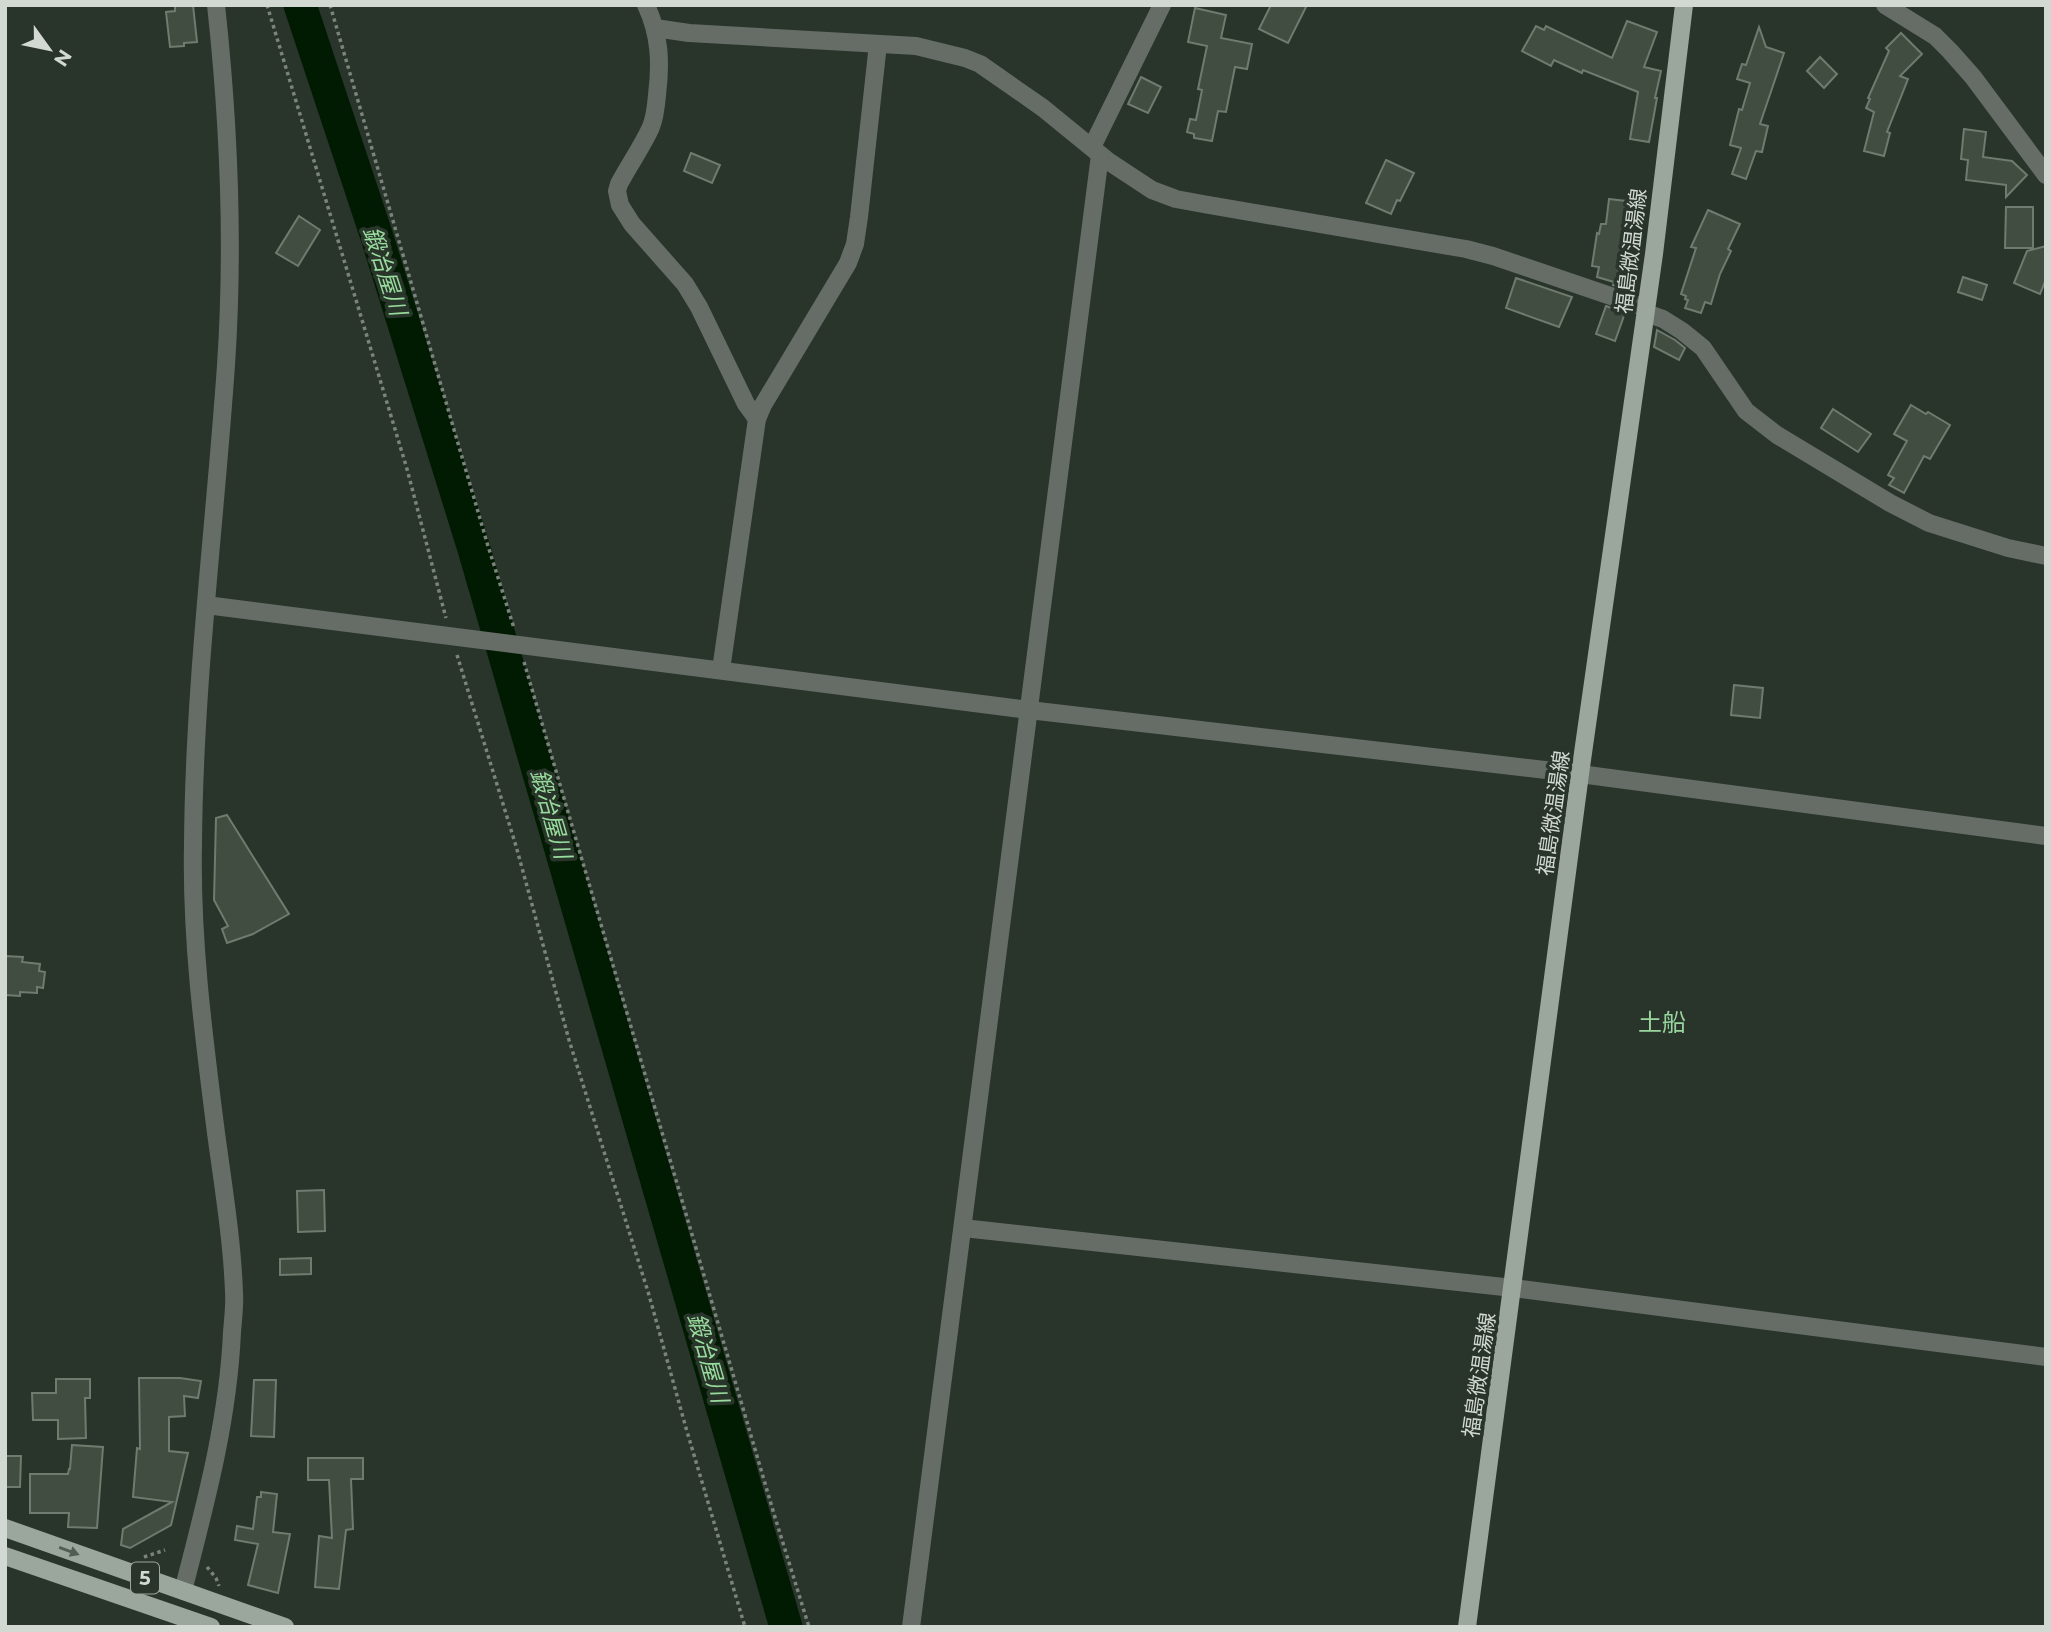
<svg xmlns="http://www.w3.org/2000/svg" width="2051" height="1632" font-family="Montserrat,'Noto Sans JP',sans-serif">
<rect width="100%" height="100%" fill="#29342a"/>
<g fill="none" stroke-linecap="round" stroke-linejoin="round">
<polyline stroke="#001b01" stroke-width="33" points="300,5 376,234 474,549 786,1627"/>
</g>
<g fill="#424d42" stroke="#6f7b6f" stroke-width="2">
<polygon points="175,5 193,5 197,42 184,43 184,46 170,47 166,12 175,11"/>
<polygon points="1271,5 1307,5 1288,43 1259,29"/>
<polygon points="1195,8 1226,15 1221,38 1252,44 1247,69 1235,67 1226,112 1218,111 1212,141 1194,138 1194,134 1187,132 1190,119 1196,120 1202,90 1198,89 1207,46 1188,42"/>
<polygon points="1627,21 1657,32 1644,67 1661,71 1655,98 1657,98 1649,142 1630,139 1638,92 1583,70 1582,73 1554,60 1551,66 1522,51 1536,26 1544,30 1546,26 1612,58"/>
<polygon points="1759,27 1766,47 1784,53 1760,124 1768,126 1762,152 1756,151 1746,179 1732,174 1741,148 1730,145 1739,109 1742,110 1750,83 1737,79 1742,64 1746,65"/>
<polygon points="1901,33 1922,54 1900,76 1908,79 1887,132 1890,133 1884,156 1864,151 1874,112 1866,108 1870,99 1868,98 1889,51 1886,48"/>
<polygon points="1820,57 1837,74 1824,88 1807,71"/>
<polygon points="1141,77 1161,87 1148,113 1128,104"/>
<polygon points="1964,129 1986,132 1983,157 2012,161 2027,175 2006,197 2006,185 1966,180 1968,160 1961,159"/>
<polygon points="691,153 720,165 712,183 684,171"/>
<polygon points="1386,160 1414,173 1400,201 1397,200 1391,214 1366,203"/>
<polygon points="1609,199 1635,202 1626,269 1631,270 1625,289 1613,285 1614,282 1597,277 1599,267 1592,266 1597,233 1599,234 1601,224 1606,224"/>
<polygon points="2006,207 2033,207 2033,248 2005,248"/>
<polygon points="1708,210 1740,224 1728,249 1731,251 1720,274 1711,304 1705,302 1701,313 1685,308 1688,300 1685,299 1686,296 1681,294 1696,248 1691,247"/>
<polygon points="299,216 320,230 298,266 276,253"/>
<polygon points="2046,246 2046,279 2040,294 2014,283 2027,251"/>
<polygon points="1963,277 1987,285 1982,300 1958,292"/>
<polygon points="1516,278 1572,297 1559,327 1506,308"/>
<polygon points="1606,306 1625,313 1615,341 1596,334"/>
<polygon points="1657,330 1675,340 1685,348 1679,360 1654,347"/>
<polygon points="1911,405 1926,414 1928,412 1950,425 1930,459 1924,456 1904,493 1889,485 1894,478 1888,475 1907,441 1894,434"/>
<polygon points="1833,409 1871,434 1858,452 1821,428"/>
<polygon points="1734,685 1763,688 1760,718 1731,715"/>
<polygon points="227,815 289,914 253,934 227,943 222,929 228,926 214,900 216,818"/>
<polygon points="5,956 23,957 22,962 40,964 39,971 45,972 43,988 37,987 37,993 20,992 20,996 5,995"/>
<polygon points="324,1190 325,1231 298,1232 297,1191"/>
<polygon points="311,1258 311,1274 280,1275 280,1259"/>
<polygon points="139,1378 180,1378 201,1381 198,1398 184,1396 185,1416 169,1417 169,1451 188,1453 171,1525 130,1548 121,1545 123,1529 172,1502 133,1497 137,1448 140,1449"/>
<polygon points="56,1379 90,1379 90,1398 85,1398 86,1438 58,1439 58,1420 33,1420 32,1393 56,1393"/>
<polygon points="254,1380 276,1380 274,1437 251,1436"/>
<polygon points="72,1445 103,1447 97,1528 68,1527 69,1513 30,1513 30,1474 68,1474 69,1469 70,1469"/>
<polygon points="5,1456 21,1456 20,1487 5,1487"/>
<polygon points="308,1458 363,1458 363,1479 351,1479 353,1529 346,1530 339,1589 315,1587 319,1536 332,1538 329,1480 308,1480"/>
<polygon points="261,1492 277,1494 273,1532 290,1534 278,1593 248,1585 258,1544 235,1540 237,1526 253,1529 257,1497 261,1497"/>
</g>
<g fill="none" stroke-linecap="round" stroke-linejoin="round">
<g stroke="#7b847c" stroke-width="3.5" stroke-dasharray="3.5 3.5" stroke-linecap="butt">
<polyline points="267,5 407,469 446,618"/>
<polyline points="330,5 488,546 514,628"/>
<polyline points="457,655 516,846 569,1040 649,1295 686,1428 745,1627"/>
<polyline points="524,662 774,1514 809,1627"/>
<polyline points="144,1557 165,1550"/>
<polyline points="207,1567 216,1578 219,1586"/>
</g>
<g stroke="#666c66" stroke-width="18">
<path d="M 646,5 C 660,35 661,63 657,95 C 656,107 655,117 651,127 C 642,147 629,165 619,184 L 617,191 L 620,205 L 632,224 L 685,284 L 699,307 L 746,404 L 757,419"/>
<polyline points="1885,5 1935,36 1950,51 1973,77 2046,175"/>
<polyline points="655,28 689,33 916,46 965,58 980,64 1043,108 1108,161 1152,190 1176,199 1203,204 1466,249 1493,256 1646,308"/>
<polyline points="1092,147 1162,5"/>
<polyline points="1646,313 1663,319 1682,331 1703,348 1746,411 1777,435 1890,503 1929,523 2008,548 2046,556"/>
<polyline points="206,605 1029,710 1580,774 2046,836"/>
<polyline points="721,670 757,419 763,405 848,263 855,244 859,217 878,44"/>
<polyline points="963,1228 1513,1288 2046,1357"/>
<path d="M 183,1591 C 205,1505 228,1422 232,1332 C 233,1319 235,1305 234,1292 C 232,1239 223,1185 216,1133 C 204,1038 191,941 193,845 C 194,685 215,525 226,365 C 234,246 229,124 216,5"/>
<polyline points="911,1627 1100,155"/>
</g>
<g stroke="#9ba69c" stroke-width="18">
<polyline points="5,1528 285,1627"/>
<polyline points="5,1556 211,1627"/>
<polyline points="1467,1627 1580,774 1654,254 1684,5"/>
</g>
</g>
<defs><path id="oneway-solid" d="M-6-.8H1V-3.2L6.5 0L1 3.2V.8H-6Z" transform="scale(1.75)"/></defs>
<use fill="#515c52" href="#oneway-solid" transform="translate(69 1551) rotate(20)"/>
<g text-anchor="middle" dominant-baseline="central" stroke-width="7" stroke-linejoin="round" paint-order="stroke">
<rect fill="#29342a" stroke="#9fa7a0" stroke-width="2" x="131" y="1562.5" width="28" height="31" rx="5"/>
<g font-size="19" font-weight="bold" fill="#d2d8d2">
<text x="145" y="1578">5</text>
</g>
<g font-size="21" fill="#d2d8d2" stroke="#29342a">
<text transform="translate(1631 251) rotate(-83)">福島微温湯線</text>
<text transform="translate(1553 813) rotate(-82)">福島微温湯線</text>
<text transform="translate(1479 1375) rotate(-82)">福島微温湯線</text>
</g>
<g font-size="23" font-style="italic" fill="#97dc9c" stroke="#29342a">
<text transform="translate(385 271) rotate(72)">鍛冶屋川</text>
<text transform="translate(551 814) rotate(74)">鍛冶屋川</text>
<text transform="translate(708 1358) rotate(74)">鍛冶屋川</text>
</g>
<g font-size="24" fill="#99d69d" stroke="#29342a">
<text x="1662" y="1022">土船</text>
</g>
</g>
<rect width="2051" height="1632" fill="none" stroke="#d2d8d2" stroke-width="14"/>
<g transform="translate(49 49) rotate(123)" stroke="#29342a" stroke-width="5" paint-order="stroke">
<path d="M0-5L12 26L0 18L-12 26Z" fill="#d2d8d2"/>
<text y="-10" font-size="19" font-weight="bold" text-anchor="middle" fill="#d2d8d2">N</text>
</g>
</svg>
